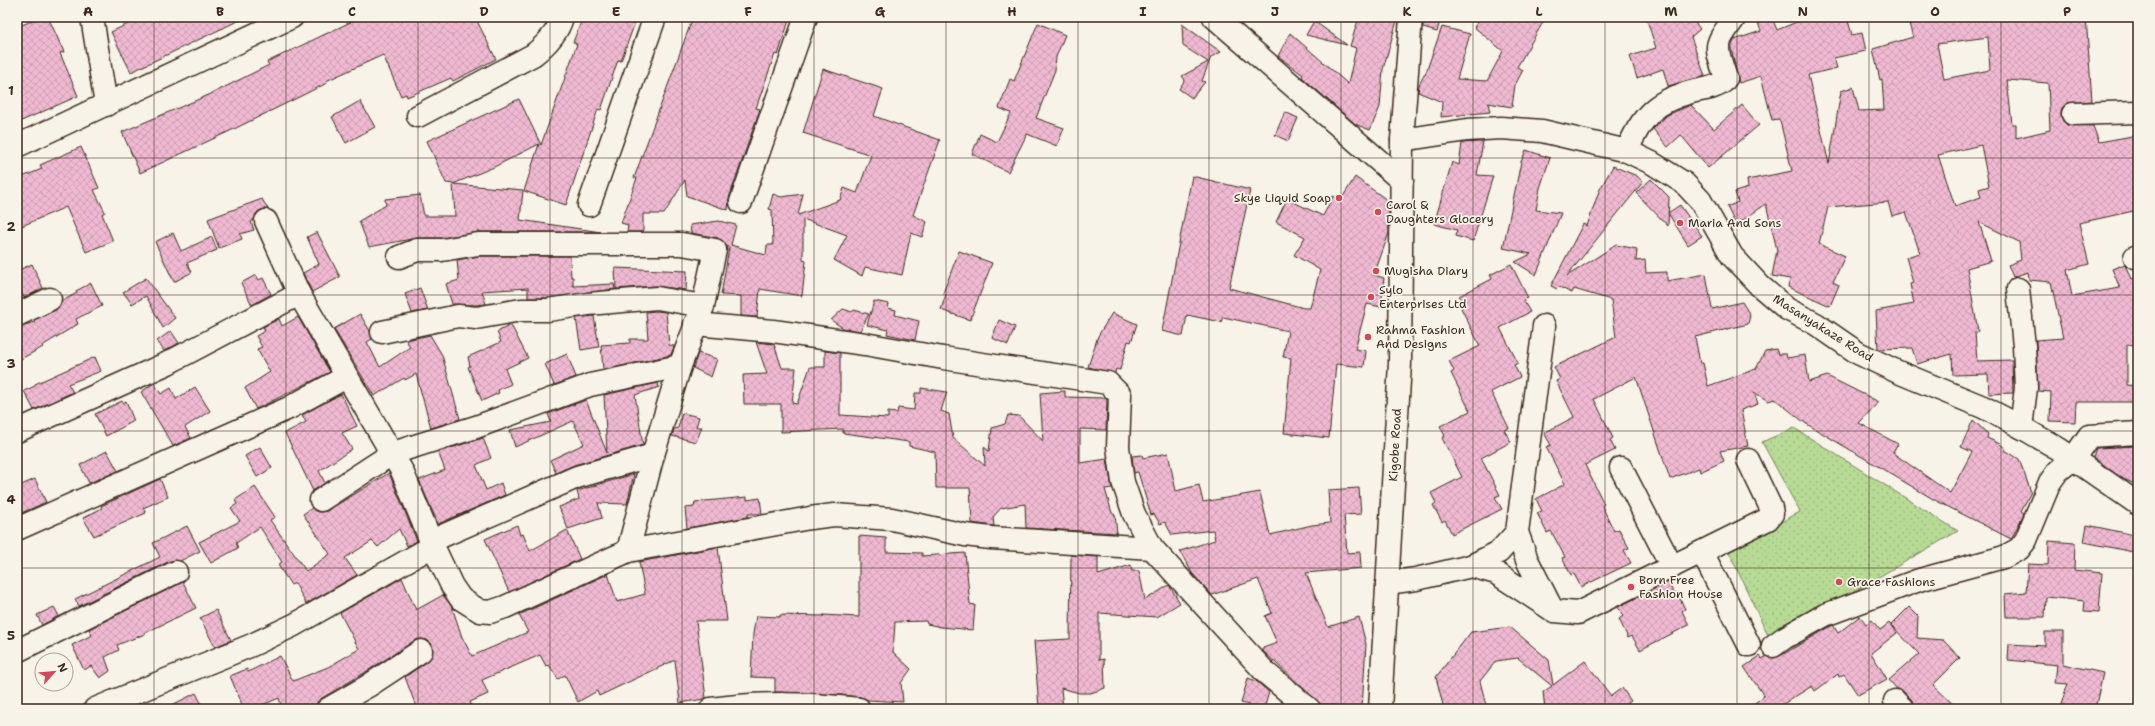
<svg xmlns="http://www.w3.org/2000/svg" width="2155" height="726" font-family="'Shantell Sans',sans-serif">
<defs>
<pattern id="grass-dots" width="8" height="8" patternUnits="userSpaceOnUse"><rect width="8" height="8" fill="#b7da95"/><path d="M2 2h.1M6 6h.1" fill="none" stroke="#9ebb80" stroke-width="1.8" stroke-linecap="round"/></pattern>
<pattern id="building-cross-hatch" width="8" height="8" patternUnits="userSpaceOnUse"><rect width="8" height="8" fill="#efb9d1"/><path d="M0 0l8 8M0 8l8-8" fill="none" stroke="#ce9fb3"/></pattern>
</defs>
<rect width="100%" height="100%" fill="#f7f3e8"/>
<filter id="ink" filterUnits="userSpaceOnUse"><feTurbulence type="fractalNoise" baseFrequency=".025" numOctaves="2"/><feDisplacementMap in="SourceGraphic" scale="8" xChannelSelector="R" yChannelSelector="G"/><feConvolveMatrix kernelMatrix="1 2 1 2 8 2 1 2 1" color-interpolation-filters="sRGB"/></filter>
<g filter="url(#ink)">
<polygon fill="url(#grass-dots)" stroke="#79825a" points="1794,428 1958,531 1770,640 1728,550 1800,512 1762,442"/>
<g fill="url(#building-cross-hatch)" stroke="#3b2a1e" fill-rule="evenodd">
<polygon points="41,17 48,17 64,52 60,53 78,96 17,123 17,27"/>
<polygon points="130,17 246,17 131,72 111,32 132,22"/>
<polygon points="361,17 475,17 496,59 453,81 451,78 407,97 406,94 401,96 383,55 326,81 327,83 299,97 232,130 140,173 122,132 211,94 269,65 267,62"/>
<polygon points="583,17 637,17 621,61 618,60 601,110 598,109 566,205 524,191 539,144 494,167 453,184 446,183 427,141 519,99 541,145 577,44 573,42"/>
<polygon points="693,17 790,17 778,55 775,54 756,108 760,109 729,198 728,210 687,196 685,180 664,214 643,214 643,232 627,232 628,225 621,223 637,178 634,178"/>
<polygon points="1359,17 1398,17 1383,69 1380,107 1370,130 1355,124 1302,77 1303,75 1278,56 1290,33 1348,84 1356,48 1350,46"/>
<polygon points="1423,17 1441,17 1437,32 1423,28"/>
<polygon points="1482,17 1546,17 1517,67 1523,70 1515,85 1512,107 1488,103 1490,112 1441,117 1442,102 1418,92 1419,85 1424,75 1425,75 1442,27 1470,34 1457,79 1487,81 1503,51 1474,27"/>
<polygon points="1646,17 1691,17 1700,29 1691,37 1705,76 1668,86 1663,69 1637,78 1630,56 1656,48"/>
<path d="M 1809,17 L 1847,17 L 1852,35 L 1862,33 L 1866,51 L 1834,58 L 1837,68 L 1808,75 L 1829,164 L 1841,91 L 1853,87 L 1859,111 L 1884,110 L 1882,79 L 1880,80 L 1873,49 L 1913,37 L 1907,17 L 2086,17 L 2092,101 L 2067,103 L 2062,108 L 2061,115 L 2063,121 L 2067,125 L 2093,126 L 2099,142 L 2138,135 L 2138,210 L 2079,223 L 2089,264 L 2067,270 L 2072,296 L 2120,288 L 2112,269 L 2125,264 L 2131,279 L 2138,278 L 2138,344 L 2127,345 L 2127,385 L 2138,386 L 2138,402 L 2076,402 L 2075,422 L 2050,421 L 2051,392 L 2038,391 L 2036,340 L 2063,338 L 2051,282 L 2029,280 L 2028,272 L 2013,277 L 2008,265 L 2021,260 L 2019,242 L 1979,222 L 1991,261 L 1967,268 L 1978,331 L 1975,332 L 1977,361 L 2012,360 L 2013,393 L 1989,394 L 1988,374 L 1953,375 L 1952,354 L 1917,364 L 1912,348 L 1878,349 L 1876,311 L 1914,304 L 1910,284 L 1913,283 L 1906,257 L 1920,253 L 1906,212 L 1892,216 L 1888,202 L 1828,207 L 1819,244 L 1845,256 L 1833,282 L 1839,285 L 1830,306 L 1788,287 L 1790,279 L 1772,276 L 1777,250 L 1766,204 L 1736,225 L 1727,207 L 1738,202 L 1735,192 L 1748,188 L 1747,180 L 1792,171 L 1781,125 L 1779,119 L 1772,120 L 1761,76 L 1739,83 L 1731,48 L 1734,40 L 1761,31 L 1758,23 L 1772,18 L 1777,30 ZM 1988,37 L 1990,70 L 1944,79 L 1937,44 ZM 2007,80 L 2048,83 L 2050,130 L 2016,138 L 2016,124 L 2012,124 ZM 1981,145 L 1989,186 L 1979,189 L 1981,197 L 1955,206 L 1938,155 Z"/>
<polygon points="1314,21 1347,45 1306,35"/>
<polygon points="1038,23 1065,35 1056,57 1055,70 1036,118 1064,128 1057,146 1027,134 1008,172 972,154 980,134 997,142 1011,113 999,108 1010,79 1014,81"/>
<polygon points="1182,24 1221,52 1211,57 1202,81 1205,82 1192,98 1179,89 1185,80 1182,76 1208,62 1183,46"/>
<polygon points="823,69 883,89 874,116 940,140 913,215 927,222 922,237 911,233 902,275 865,267 862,276 834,260 847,235 803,219 803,260 806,261 802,296 760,289 757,317 741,316 741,296 721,295 729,248 718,238 691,233 690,225 719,221 736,225 731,245 766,255 767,245 773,245 772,210 769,209 773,194 781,197 803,194 798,215 840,200 844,188 857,193 871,155 803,133"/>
<polygon points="360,101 375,127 346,143 332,117"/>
<polygon points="1691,105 1714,129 1742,105 1759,125 1708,168 1681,135 1668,147 1653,129 1667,115"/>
<polygon points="1285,112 1298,118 1288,141 1275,135"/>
<polygon points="1480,142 1483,142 1477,175 1493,176 1473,241 1455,236 1457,230 1434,224 1452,162 1459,165 1462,143"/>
<polygon points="81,147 99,188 94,190 105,212 102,214 113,241 86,252 66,207 17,228 17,179 42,169 40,165"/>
<polygon points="1526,150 1550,158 1540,188 1536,210 1561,213 1536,275 1515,262 1531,254 1503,248 1521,162"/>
<polygon points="1613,166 1637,176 1643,182 1567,276 1616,245 1637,249 1636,261 1645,260 1646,273 1667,272 1667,281 1706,274 1712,309 1742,302 1750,315 1748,324 1695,337 1700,363 1703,363 1708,386 1756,369 1765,351 1776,349 1778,354 1786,354 1787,358 1805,355 1809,382 1827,376 1879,402 1859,423 1898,444 1893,453 1950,493 1972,452 1961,447 1973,420 1988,434 1987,438 2000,444 2005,448 2005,450 2019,459 2031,492 2021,511 2024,513 2018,526 2011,539 1933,499 1805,423 1775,399 1768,401 1754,392 1758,404 1741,410 1748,446 1720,451 1724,461 1700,472 1699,468 1670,479 1636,377 1594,399 1613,438 1610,440 1615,450 1585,465 1604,504 1602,506 1614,531 1619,529 1629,548 1624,550 1631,563 1581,587 1574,574 1571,575 1562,558 1565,557 1551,531 1547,533 1537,513 1542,511 1536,499 1565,484 1546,447 1551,445 1544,433 1574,417 1556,381 1560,379 1554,367 1616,337 1611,300 1574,289 1572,293 1559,287 1557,289 1551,286 1583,224 1587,226 1599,191"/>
<polygon points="1192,176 1250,190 1229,288 1304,308 1310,308 1320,270 1294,255 1305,237 1276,222 1287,199 1323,216 1333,196 1341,200 1355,177 1387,200 1389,208 1389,233 1374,275 1384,278 1381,307 1367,304 1355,349 1366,351 1364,367 1336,364 1329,438 1284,433 1291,358 1283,357 1288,331 1223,317 1221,322 1187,315 1183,336 1162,331"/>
<polygon points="1651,179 1669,197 1668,226 1636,193"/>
<polygon points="453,184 523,190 520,220 601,232 478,232 441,238 417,238 369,247 359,221 386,205 385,199 420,195 424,216 455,216"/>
<polygon points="262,199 268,209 261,210 256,214 254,220 251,222 254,230 240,234 242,239 219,248 208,219"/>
<polygon points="1680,205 1702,236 1688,245 1668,213"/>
<polygon points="317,232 340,277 312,292 303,273 319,264 307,237"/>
<polygon points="173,233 181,251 212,237 217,250 187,263 192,272 174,282 155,242"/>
<polygon points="959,251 992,263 970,320 941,310 946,294 943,293"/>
<polygon points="479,256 570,256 571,277 573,277 573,286 614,284 615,289 547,298 528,298 528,288 482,291 486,304 476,305 452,304 446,284 459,280 457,260"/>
<polygon points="32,264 43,288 24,298 17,283 17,271"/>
<polygon points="1511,264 1528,298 1523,300 1530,312 1500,328 1518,363 1514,365 1520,377 1491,392 1509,428 1504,430 1511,442 1481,458 1500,495 1495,497 1502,509 1452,534 1445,520 1442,522 1433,505 1436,503 1431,493 1462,477 1442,438 1445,436 1440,426 1470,411 1451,373 1454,371 1449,361 1480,346 1461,308 1464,306 1459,296 1492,279 1490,275"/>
<polygon points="615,268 687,271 686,290 656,286 616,289"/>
<polygon points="256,275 259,280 263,278 271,294 252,305 241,283"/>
<polygon points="146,278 175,318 163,328 146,296 132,304 123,292"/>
<polygon points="91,283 102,306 76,319 78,324 42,346 43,347 17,361 17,327 35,322 34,320 56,310 62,301 77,293 76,291"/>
<polygon points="420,288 428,310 412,313 405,294"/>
<polygon points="874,301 889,304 888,308 896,310 895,315 919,321 915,340 887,334 888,330 867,325"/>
<polygon points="843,309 852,312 854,310 869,314 860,331 843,328 831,320"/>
<polygon points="656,311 666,312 669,345 674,346 671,355 603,370 601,345 630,343 630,339 648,339 646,312"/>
<polygon points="1112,313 1137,324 1131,342 1128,341 1120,370 1116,369 1115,373 1088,367 1098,336"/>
<polygon points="360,314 370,331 372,339 367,342 380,367 410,347 406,340 430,335 442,355 460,419 431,428 416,374 405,380 404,378 374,396 334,329"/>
<polygon points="594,316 599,347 581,350 576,318"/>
<polygon points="298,317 330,372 256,409 245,388 270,372 257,349 262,347 256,336 265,331 263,327 279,319 282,326"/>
<polygon points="999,320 1015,327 1008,345 992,338"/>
<polygon points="511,325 528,358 505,369 511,384 498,390 499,393 482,401 468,367 470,366 468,357 501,342 497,332"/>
<polygon points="171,331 179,343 164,351 157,341"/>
<polygon points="756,342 774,344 782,368 796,368 792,403 797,404 810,367 825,367 825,351 840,353 840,415 888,418 888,412 897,413 898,408 914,410 915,393 921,393 921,388 947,392 941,411 949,414 953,438 985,466 984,447 989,451 992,428 1005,424 1008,415 1019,416 1043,441 1040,393 1065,391 1065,397 1105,398 1107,400 1106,430 1080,429 1080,463 1107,459 1112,488 1105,489 1112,513 1115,515 1117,533 1026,528 1025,504 1001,508 993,517 994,526 972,523 970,488 936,488 935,452 909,446 909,442 843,433 843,429 781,432 781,404 744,404 743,375 767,374"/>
<polygon points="698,353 717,359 711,377 693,368"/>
<polygon points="567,354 576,377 554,385 545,364"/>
<polygon points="95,357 101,371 68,384 73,392 34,410 24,391 35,386 35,384"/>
<polygon points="154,383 161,394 171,388 176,399 195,387 210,411 185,427 191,438 173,446 141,392"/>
<polygon points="658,383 659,387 635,395 643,445 574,465 556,473 550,460 584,444 573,421 515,447 510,430 551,422 548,414 586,400 607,453 604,395"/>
<polygon points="341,394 357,426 342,433 352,449 319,471 325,483 313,491 285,433 306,422 302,415"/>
<polygon points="122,401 123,403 126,401 134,421 106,436 95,414"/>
<polygon points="682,413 699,417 696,427 702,427 696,442 672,436 674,429 678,428"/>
<polygon points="483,438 491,458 476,465 486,490 501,483 505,495 438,524 419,480 445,470 438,452"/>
<polygon points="2138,446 2138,485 2123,479 2093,457 2096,448"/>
<polygon points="260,447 272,468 257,477 245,456"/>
<polygon points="107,451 118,471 89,483 80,465"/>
<polygon points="1168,453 1176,491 1199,485 1203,502 1260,492 1270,535 1312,525 1330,523 1328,490 1359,488 1361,514 1344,515 1347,553 1360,552 1361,568 1306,573 1328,627 1359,617 1366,644 1362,709 1334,709 1334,705 1320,704 1263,651 1263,648 1277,643 1265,616 1272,613 1258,579 1212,595 1192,573 1180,551 1215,540 1213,530 1172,535 1165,522 1160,524 1154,514 1151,515 1138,472 1134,473 1132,456 1142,455 1143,458"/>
<polygon points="389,473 417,541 407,546 399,529 378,547 372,541 345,558 357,575 306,604 295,583 291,585 278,565 282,562 260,527 236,543 238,548 211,563 199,542 240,521 231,508 237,504 235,500 255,487 275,517 270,520 306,571 330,554 303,514 312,508 321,512 327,511"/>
<polygon points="634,474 627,504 598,503 602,518 568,529 559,507 579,499 577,491"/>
<polygon points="35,479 46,502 17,515 17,487"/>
<polygon points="160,479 168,497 143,508 146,513 94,536 83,518 102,508 101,506"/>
<polygon points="747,497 747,500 760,498 762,514 748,514 748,517 687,528 685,508 694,507 695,502"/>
<polygon points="517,525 520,535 523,534 530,551 567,530 580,559 509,592 485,539"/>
<polygon points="2087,525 2130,534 2138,540 2138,553 2084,542"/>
<polygon points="187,526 200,551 180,561 170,561 79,606 75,599 160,557 153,543"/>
<polygon points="859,536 886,538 886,552 922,553 922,556 965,553 970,604 975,605 973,630 941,627 927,624 926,621 895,622 893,652 911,669 901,683 903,702 868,700 860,697 841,695 775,692 775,678 751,677 753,634 756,616 780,617 780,615 824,616 823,615 859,617"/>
<polygon points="2049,541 2075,543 2074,570 2102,573 2099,612 2084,611 2085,601 2046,597 2045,617 2006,617 2005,594 2026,592 2028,564 2048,565"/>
<polygon points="718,547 727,621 696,621 706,698 704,699 680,703 675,660 599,696 597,691 578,702 565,675 558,679 549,665 546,666 540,655 482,680 488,694 470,702 472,709 417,709 405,677 428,661 432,656 432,644 427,640 421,639 414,641 361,675 322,698 317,702 316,709 282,709 279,698 253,709 244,709 230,676 247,669 248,672 280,656 293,681 328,667 359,649 340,613 402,578 416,610 443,595 452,607 462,637 472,656 528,632 519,615 608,574 617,602 645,594 639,562"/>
<polygon points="1071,555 1098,557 1098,575 1131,565 1132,571 1139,571 1145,600 1169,585 1180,603 1157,617 1099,613 1099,660 1104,659 1105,688 1091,693 1079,693 1061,688 1063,709 1039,709 1034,641 1070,639"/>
<polygon points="183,582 196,608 145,633 145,634 117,645 119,650 105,657 110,671 100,678 91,666 84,670 72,645 92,635 89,629"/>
<polygon points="1668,582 1674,594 1677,592 1685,609 1682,611 1689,625 1640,650 1632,636 1628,638 1619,619 1623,616 1618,607"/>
<polygon points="54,607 59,616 42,625 37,615"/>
<polygon points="1909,607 1918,616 1917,638 1943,640 1960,658 1933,685 1958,709 1915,709 1912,700 1904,692 1897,689 1889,680 1919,654 1891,625"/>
<polygon points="216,610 231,640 215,647 200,618"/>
<polygon points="1860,616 1866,624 1872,620 1880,630 1889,623 1897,633 1871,653 1887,679 1858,695 1844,674 1839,677 1838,674 1815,691 1812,686 1775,709 1747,709 1764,696 1744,667 1760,656 1762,659 1767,656 1774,658 1780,656 1833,625 1838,633"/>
<polygon points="1510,627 1549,660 1553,685 1585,661 1611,696 1622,688 1631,701 1620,708 1621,709 1545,709 1543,692 1552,686 1518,658 1496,661 1480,681 1487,709 1444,709 1436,677 1471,632"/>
<polygon points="2045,632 2063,632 2063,664 2103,673 2095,709 2059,709 2068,684 2055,683 2057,665 2008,660 2009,644 2045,646"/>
<polygon points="1248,678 1256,681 1269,692 1264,709 1241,703"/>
<polygon points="196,693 204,709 164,709"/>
</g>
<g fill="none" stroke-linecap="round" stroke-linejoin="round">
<defs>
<g id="minor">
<polyline points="92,17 106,105"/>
<polyline points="1214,17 1402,181"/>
<polyline points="2073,114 2138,112"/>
<path d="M 418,116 L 533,55 C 546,45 558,33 562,17"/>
<polyline points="1402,140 1467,130 1501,128 1542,131 1627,151 1652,163 1684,183 1700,200 1732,256 1760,286 1787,309 1816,324 1858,353 1898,372 1983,407 2021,427 2059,449 2138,504"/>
<polyline points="17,146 292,17"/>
<path d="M 1627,151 C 1641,117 1655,101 1691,92 C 1702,89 1714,89 1723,82 L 1726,78 C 1714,43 1714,47 1735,17"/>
<polyline points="741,202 806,17"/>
<polyline points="589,205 655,17"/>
<polyline points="266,221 299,294 402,471 433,546 452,586 461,599 480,611 490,612 505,607 628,551 810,518 834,515 892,519 965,535 991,538 1152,548"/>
<polyline points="399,257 417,250 442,250 478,244 682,244 715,250 703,306 680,366 653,455 628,551"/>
<polyline points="2135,257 2138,256"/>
<polyline points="2018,289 2024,346 2026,388 2021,427"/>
<polyline points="17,315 50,299"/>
<polyline points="695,324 773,331 865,344 943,358 1108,383 1120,395 1118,447 1123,482 1134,514 1152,548 1266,673 1309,709"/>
<polyline points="1544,326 1517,532 1527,560 1551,607"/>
<polyline points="382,332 458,316 476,318 521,310 548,310 588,304 657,298 703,306"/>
<polyline points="17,431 168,363 299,294"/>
<polyline points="1621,468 1672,567"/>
<polyline points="321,500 393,453 476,427 590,385 680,366"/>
<polyline points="17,529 289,408 346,377"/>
<polyline points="431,541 577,477 653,455"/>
<polyline points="1702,552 1749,645"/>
<polyline points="1471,566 1499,552 1517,532"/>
<polyline points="1387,583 1416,579 1471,566 1496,573 1554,611 1578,613 1768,519 1772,514 1771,508 1748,460"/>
<polyline points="1773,646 1784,638 1825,615 1919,580 2004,557 2019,549 2026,540 2050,482 2058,471 2073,459 2089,436 2138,433"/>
<polyline points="17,651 176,572"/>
<polyline points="1895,701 1903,709"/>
<polyline points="95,709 252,645 294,625 433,546"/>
<polyline points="328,709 368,686 421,651"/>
<path d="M 711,709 C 764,702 806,703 859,709"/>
<polyline points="1380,709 1400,363 1402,140 1411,17"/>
</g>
</defs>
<use href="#minor" stroke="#3b2a1e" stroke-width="25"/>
<use href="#minor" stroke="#f7f3e8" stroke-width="22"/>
</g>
</g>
<path fill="none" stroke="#3b2a1e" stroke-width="1" stroke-opacity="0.55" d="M 154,17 L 154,709M 286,17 L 286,709M 418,17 L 418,709M 550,17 L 550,709M 682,17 L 682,709M 814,17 L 814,709M 946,17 L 946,709M 1078,17 L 1078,709M 1209,17 L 1209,709M 1341,17 L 1341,709M 1473,17 L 1473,709M 1605,17 L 1605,709M 1737,17 L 1737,709M 1869,17 L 1869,709M 2001,17 L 2001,709M 17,158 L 2138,158M 17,295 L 2138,295M 17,431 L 2138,431M 17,568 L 2138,568"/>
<g fill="#d1495b" stroke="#f7f3e8" stroke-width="1.5">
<circle cx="1339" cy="198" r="4"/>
<circle cx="1378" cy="212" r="4"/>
<circle cx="1680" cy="223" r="4"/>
<circle cx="1376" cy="271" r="4"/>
<circle cx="1371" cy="297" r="4"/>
<circle cx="1368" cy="337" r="4"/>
<circle cx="1839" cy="582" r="4"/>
<circle cx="1631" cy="587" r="4"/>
</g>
<g text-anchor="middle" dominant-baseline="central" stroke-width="3.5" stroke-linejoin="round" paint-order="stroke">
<g font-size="12" fill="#3b2a1e" stroke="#f7f3e8" text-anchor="start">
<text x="1331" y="198" text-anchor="end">Skye Liquid Soap</text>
<text x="1386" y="205">Carol &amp;<tspan x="1386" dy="14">Daughters Glocery</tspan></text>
<text x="1688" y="223">Maria And Sons</text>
<text x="1384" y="271">Mugisha Diary</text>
<text x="1379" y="290">Sylo<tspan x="1379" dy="14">Enterprises Ltd</tspan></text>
<text x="1376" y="330">Rahma Fashion<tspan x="1376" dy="14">And Designs</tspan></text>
<text x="1639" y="580">Born Free<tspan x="1639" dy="14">Fashion House</tspan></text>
<text x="1847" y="582">Grace Fashions</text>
</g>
<g font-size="12" fill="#3b2a1e" stroke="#f7f3e8">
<text transform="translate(1823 328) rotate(32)">Masanyakaze Road</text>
<text transform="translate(1395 445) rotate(-87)">Kigobe Road</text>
</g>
</g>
<rect width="2155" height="726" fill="none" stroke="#f7f3e8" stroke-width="44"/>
<g transform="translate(54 672) rotate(63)"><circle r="19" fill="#f7f3e8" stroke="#aca397"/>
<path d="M0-3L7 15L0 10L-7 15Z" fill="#d1495b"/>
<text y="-6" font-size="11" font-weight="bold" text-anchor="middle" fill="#3b2a1e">N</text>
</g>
<rect x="22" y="22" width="2111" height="682" fill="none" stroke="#3b2a1e" stroke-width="1.5"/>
<g font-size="13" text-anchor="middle" font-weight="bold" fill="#3b2a1e">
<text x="88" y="16">A</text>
<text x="220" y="16">B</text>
<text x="352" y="16">C</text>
<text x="484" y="16">D</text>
<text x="616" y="16">E</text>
<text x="748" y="16">F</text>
<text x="880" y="16">G</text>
<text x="1012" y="16">H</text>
<text x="1143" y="16">I</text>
<text x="1275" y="16">J</text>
<text x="1407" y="16">K</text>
<text x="1539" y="16">L</text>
<text x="1671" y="16">M</text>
<text x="1803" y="16">N</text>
<text x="1935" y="16">O</text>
<text x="2067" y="16">P</text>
<text x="11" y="95">1</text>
<text x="11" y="231">2</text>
<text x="11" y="368">3</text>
<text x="11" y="504">4</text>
<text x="11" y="640">5</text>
</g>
</svg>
